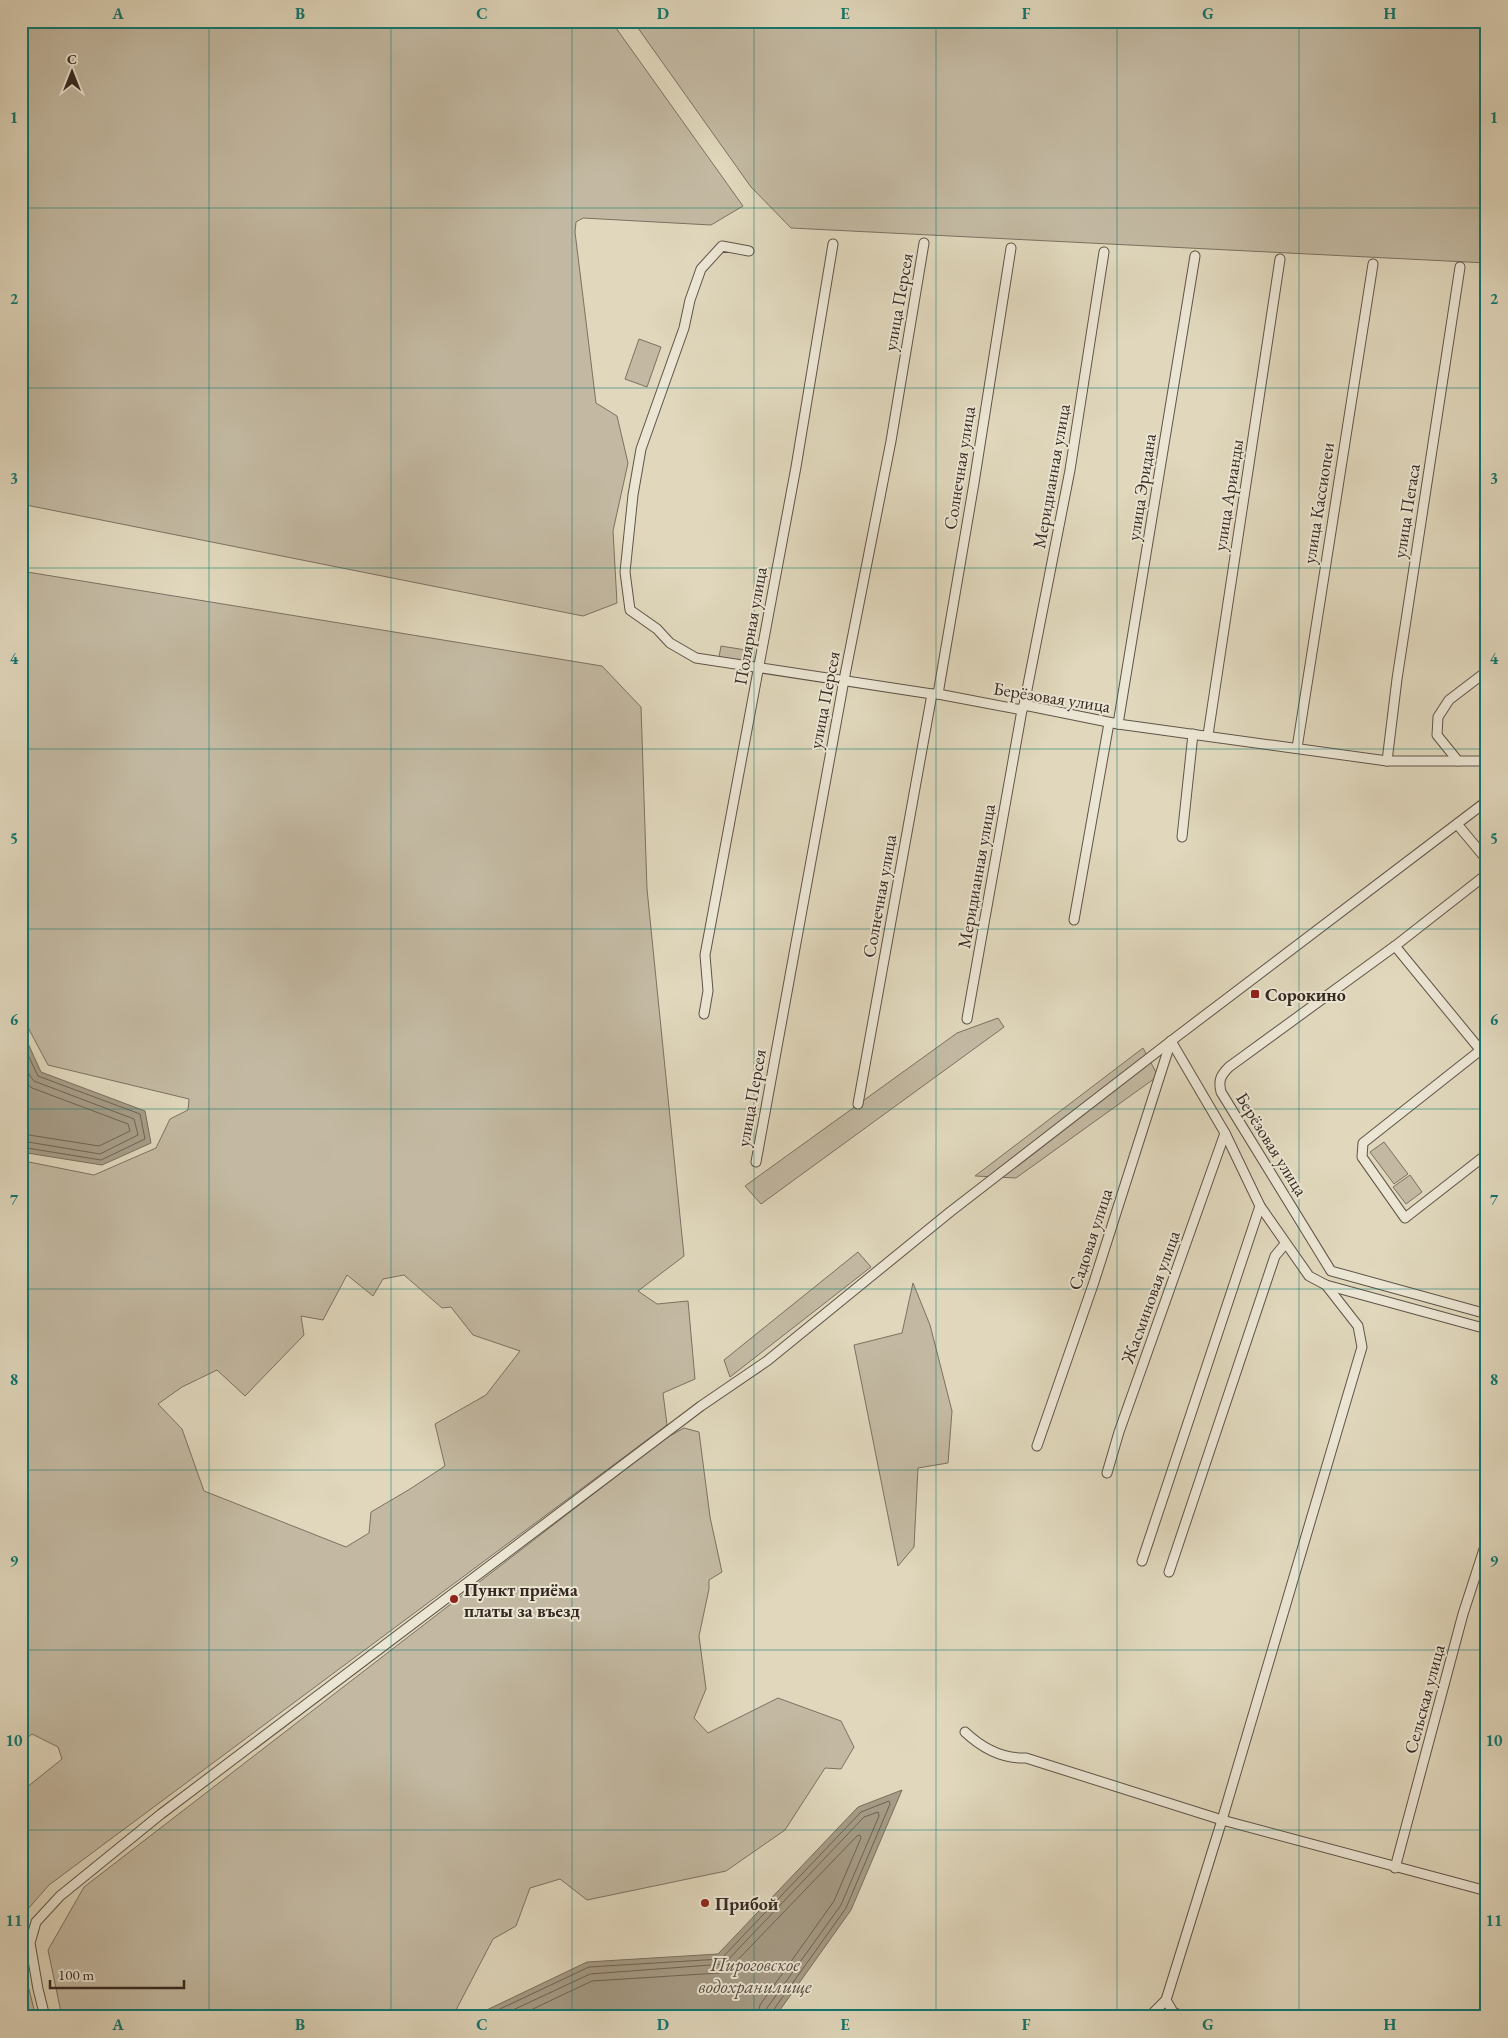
<svg xmlns="http://www.w3.org/2000/svg" width="1508" height="2038" font-family="'EB Garamond',serif">
<rect width="100%" height="100%" fill="#e0d7bc"/>
<filter id="stains"><feTurbulence type="fractalNoise" baseFrequency=".004" numOctaves="4"/><feColorMatrix values="0 0 0 0 .2 0 0 0 0 .09 0 0 0 0 .02 0 0 0 .5 -.17"/></filter>
<radialGradient id="worn" r=".72"><stop offset=".6" stop-color="#630" stop-opacity="0"/><stop offset="1" stop-color="#630" stop-opacity=".3"/></radialGradient>
<g fill="#c3b9a2" stroke="#7c7162" fill-rule="evenodd">
<polygon points="21,21 611,21 743,206 711,225 583,218 576,222 575,232 596,403 617,416 628,463 613,531 617,603 583,616 21,504"/>
<polygon points="633,21 1487,21 1487,263 791,228 751,187"/>
<polygon points="639,339 661,347 647,387 625,379"/>
<path d="M 21,571 L 602,666 L 641,707 L 647,889 L 684,1256 L 638,1291 L 657,1304 L 688,1301 L 695,1379 L 663,1393 L 667,1425 L 49,1885 L 21,1917 L 21,1792 L 62,1759 L 58,1747 L 32,1734 L 21,1743 L 21,1166 L 29,1162 L 94,1175 L 156,1148 L 170,1119 L 188,1110 L 189,1099 L 48,1065 L 24,1020 L 21,1020 ZM 347,1275 L 373,1296 L 383,1279 L 404,1275 L 442,1308 L 451,1307 L 473,1335 L 520,1351 L 486,1395 L 435,1424 L 445,1466 L 410,1489 L 371,1512 L 369,1533 L 346,1547 L 204,1491 L 182,1429 L 158,1404 L 182,1387 L 217,1370 L 245,1396 L 304,1335 L 301,1316 L 323,1320 Z"/>
<polygon points="721,646 752,651 750,662 719,657"/>
<polygon points="998,1018 1004,1027 761,1204 745,1186 957,1033"/>
<polygon points="1143,1048 1158,1076 1016,1178 975,1176"/>
<polygon points="1384,1142 1408,1174 1394,1184 1370,1152"/>
<polygon points="1410,1175 1422,1192 1406,1204 1393,1187"/>
<polygon points="858,1252 871,1267 730,1377 724,1360"/>
<polygon points="913,1283 930,1325 952,1411 948,1463 918,1468 914,1547 898,1566 854,1345 902,1333"/>
<polygon points="684,1428 699,1432 710,1517 722,1572 709,1580 709,1589 699,1636 706,1689 694,1718 708,1733 778,1698 841,1721 854,1747 841,1769 825,1768 785,1830 726,1871 587,1900 560,1879 530,1888 516,1926 493,1939 456,2010 446,2017 62,2017 48,1950 84,1887 666,1438"/>
<polygon points="21,1958 36,2017 21,2017"/>
</g>
<g fill="#a69c87" stroke="#796e5e">
<polygon points="21,1028 41,1072 145,1111 151,1143 102,1165 27,1153 21,1155"/>
<polygon points="902,1790 851,1910 775,2017 472,2017 587,1962 718,1954 858,1807"/>
</g>
<g fill="none" stroke-linecap="round" stroke-linejoin="round">
<g stroke="#6e6254" stroke-width="1">
<polyline points="21,1040 38,1076 140,1114 145,1139 101,1160 27,1148 21,1150"/>
<polyline points="21,1056 30,1076 34,1081 134,1119 138,1135 100,1154 28,1142 21,1143"/>
<polyline points="21,1074 26,1083 32,1088 128,1124 130,1131 99,1146 29,1135 21,1135"/>
<polyline points="483,2017 589,1967 721,1959 861,1812 889,1801 890,1804 846,1908 772,2012 771,2017"/>
<polyline points="498,2017 590,1974 724,1964 864,1817 878,1812 879,1816 841,1905 767,2008 765,2017"/>
<polyline points="516,2017 592,1981 719,1973 727,1971 857,1836 860,1835 861,1838 834,1901 760,2005 757,2017"/>
</g>
<defs>
<g id="street">
<polyline points="749,251 722,246 701,269 690,300 684,328 641,449 633,495 625,572 630,610 657,629 670,643 696,658 932,694 938,694 1022,710 1024,705 1118,724 1387,761 1487,761"/>
<polyline points="938,694 974,483 1011,248"/>
<polyline points="1024,705 1070,470 1104,252"/>
<polyline points="1118,724 1195,256"/>
<polyline points="1208,735 1280,259"/>
<polyline points="1297,748 1373,264"/>
<polyline points="1387,761 1397,679 1460,267"/>
<polyline points="1458,761 1437,735 1438,717 1449,700 1487,671"/>
<polyline points="1457,824 1487,860"/>
<polyline points="1182,837 1193,734"/>
<path d="M 1487,874 L 1395,946 L 1229,1067 C 1221,1075 1218,1080 1221,1092 L 1331,1271 L 1487,1314"/>
<polyline points="1074,920 1109,723"/>
<polyline points="1395,946 1487,1058"/>
<polyline points="704,1014 708,991 705,955 796,467 833,244"/>
<polyline points="967,1019 1022,710"/>
<polyline points="1171,1041 1225,1133 1260,1206 1309,1276 1326,1285 1487,1329"/>
<polyline points="1487,1045 1363,1143 1362,1157 1405,1218 1487,1154"/>
<polyline points="858,1104 932,694"/>
<polyline points="756,1162 844,680 891,441 924,243"/>
<polyline points="1037,1446 1094,1282 1171,1041"/>
<polyline points="1107,1473 1119,1432 1225,1133"/>
<polyline points="1142,1561 1260,1206"/>
<polyline points="1169,1572 1275,1256 1285,1244"/>
<path d="M 965,1732 C 982,1748 1002,1759 1026,1758 L 1222,1820 L 1487,1891"/>
<polyline points="1395,1868 1463,1614 1487,1540"/>
<polyline points="45,2017 38,1989 30,1943 36,1922 60,1896 161,1814 701,1406 767,1361 950,1212 1171,1041 1487,801"/>
<polyline points="1153,2017 1154,2012 1166,2000"/>
<polyline points="1184,2017 1173,2012 1166,2000 1222,1820 1362,1347 1358,1326 1326,1285"/>
</g>
</defs>
<use href="#street" stroke="#605448" stroke-width="11"/>
<use href="#street" stroke="#ebe5d3" stroke-width="9"/>
</g>
<path fill="none" stroke="#0f766e" stroke-width="1" stroke-opacity="0.55" d="M 209,21 L 209,2017M 391,21 L 391,2017M 572,21 L 572,2017M 754,21 L 754,2017M 936,21 L 936,2017M 1117,21 L 1117,2017M 1299,21 L 1299,2017M 21,208 L 1487,208M 21,388 L 1487,388M 21,568 L 1487,568M 21,749 L 1487,749M 21,929 L 1487,929M 21,1109 L 1487,1109M 21,1289 L 1487,1289M 21,1470 L 1487,1470M 21,1650 L 1487,1650M 21,1830 L 1487,1830"/>
<g fill="#8f2418" stroke="#ebe5d3" stroke-width="2">
<rect x="1250" y="989" width="10" height="10" rx="2.5"/>
<circle cx="454" cy="1599" r="5"/>
<circle cx="705" cy="1903" r="5"/>
</g>
<g text-anchor="middle" dominant-baseline="central" stroke-width="4" stroke-linejoin="round" paint-order="stroke">
<g font-size="18" fill="#362921" stroke="#ebe5d3">
<text transform="translate(898 302) rotate(-80)">улица Персея</text>
<text transform="translate(959 468) rotate(-81)">Солнечная улица</text>
<text transform="translate(1051 476) rotate(-80)">Меридианная улица</text>
<text transform="translate(1141 487) rotate(-81)">улица Эридана</text>
<text transform="translate(1228 495) rotate(-81)">улица Арианды</text>
<text transform="translate(1318 503) rotate(-81)">улица Кассиопеи</text>
<text transform="translate(1406 511) rotate(-81)">улица Пегаса</text>
<text transform="translate(750 626) rotate(-80)">Полярная улица</text>
<text transform="translate(1052 697) rotate(9)">Берёзовая улица</text>
<text transform="translate(824 700) rotate(-79)">улица Персея</text>
<text transform="translate(976 876) rotate(-80)">Меридианная улица</text>
<text transform="translate(879 896) rotate(-80)">Солнечная улица</text>
<text transform="translate(751 1098) rotate(-80)">улица Персея</text>
<text transform="translate(1272 1144) rotate(58)">Берёзовая улица</text>
<text transform="translate(1090 1239) rotate(-72)">Садовая улица</text>
<text transform="translate(1150 1297) rotate(-70)">Жасминовая улица</text>
<text transform="translate(1424 1699) rotate(-75)">Сельская улица</text>
</g>
<g font-size="18" font-weight="bold" fill="#362921" stroke="#ebe5d3" text-anchor="start">
<text x="1265" y="994">Сорокино</text>
<text x="464" y="1589">Пункт приёма<tspan x="464" dy="21">платы за въезд</tspan></text>
<text x="715" y="1903">Прибой</text>
</g>
<g font-size="19" font-style="italic" fill="#584c40" stroke="#ebe5d3">
<text x="755" y="1964">Пироговское<tspan x="755" dy="22">водохранилище</tspan></text>
</g>
</g>
<rect width="1508" height="2038" fill="none" stroke="#e0d7bc" stroke-width="55"/>
<g transform="translate(72 72)" stroke="#ebe5d3" stroke-width="4" paint-order="stroke">
<path d="M0-4L9 19L0 12L-9 19Z" fill="#362921"/>
<text y="-8" font-size="14" font-weight="bold" text-anchor="middle" fill="#362921">С</text>
</g>
<path d="M50 1980v8h134v-8" fill="none" stroke="#362921" stroke-width="2.5"/>
<text x="58" y="1980" font-size="15" fill="#362921" stroke="#ebe5d3" stroke-width="4" paint-order="stroke">100 m</text>
<rect x="28" y="28" width="1452" height="1982" fill="none" stroke="#0f766e" stroke-width="2"/>
<g font-size="16" text-anchor="middle" font-weight="bold" fill="#0f766e">
<text x="118" y="19">A</text>
<text x="300" y="19">B</text>
<text x="482" y="19">C</text>
<text x="663" y="19">D</text>
<text x="845" y="19">E</text>
<text x="1026" y="19">F</text>
<text x="1208" y="19">G</text>
<text x="1390" y="19">H</text>
<text x="14" y="123">1</text>
<text x="1494" y="123">1</text>
<text x="14" y="304">2</text>
<text x="1494" y="304">2</text>
<text x="14" y="484">3</text>
<text x="1494" y="484">3</text>
<text x="14" y="664">4</text>
<text x="1494" y="664">4</text>
<text x="14" y="844">5</text>
<text x="1494" y="844">5</text>
<text x="14" y="1025">6</text>
<text x="1494" y="1025">6</text>
<text x="14" y="1205">7</text>
<text x="1494" y="1205">7</text>
<text x="14" y="1385">8</text>
<text x="1494" y="1385">8</text>
<text x="14" y="1566">9</text>
<text x="1494" y="1566">9</text>
<text x="14" y="1746">10</text>
<text x="1494" y="1746">10</text>
<text x="14" y="1926">11</text>
<text x="1494" y="1926">11</text>
<text x="118" y="2030">A</text>
<text x="300" y="2030">B</text>
<text x="482" y="2030">C</text>
<text x="663" y="2030">D</text>
<text x="845" y="2030">E</text>
<text x="1026" y="2030">F</text>
<text x="1208" y="2030">G</text>
<text x="1390" y="2030">H</text>
</g>
<rect width="100%" height="100%" filter="url(#stains)"/>
<rect width="100%" height="100%" fill="url(#worn)"/>
</svg>
